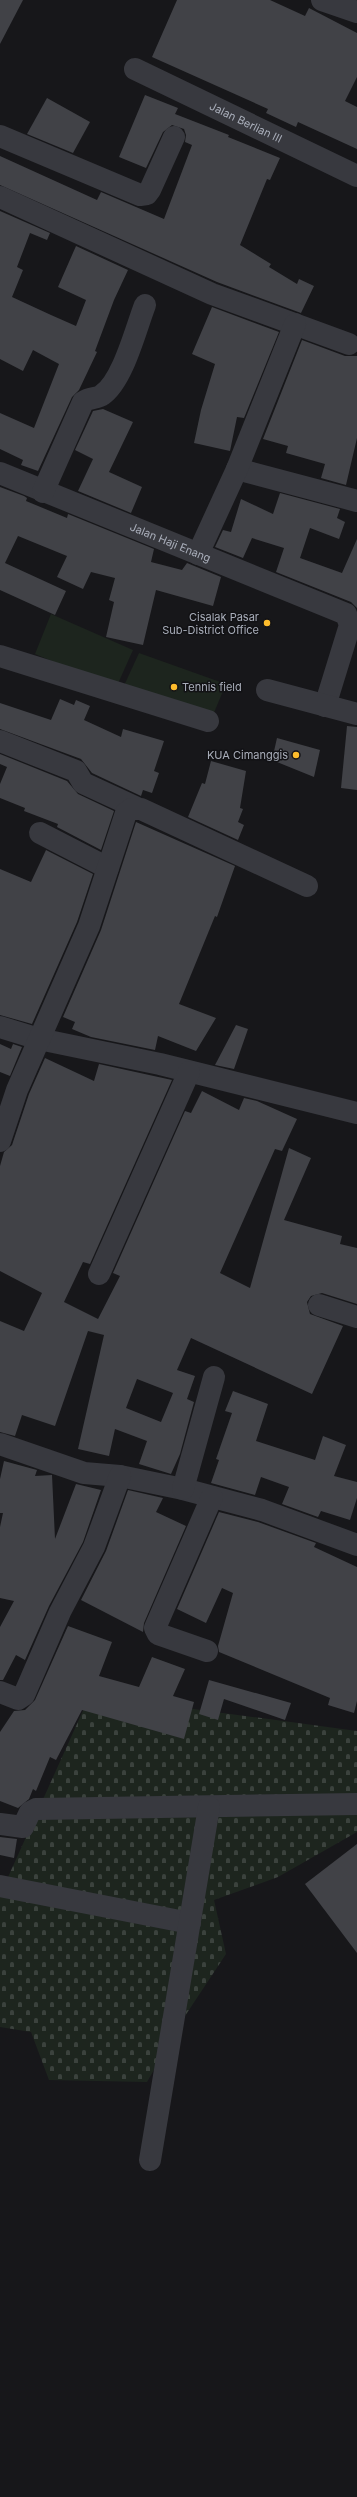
<svg xmlns="http://www.w3.org/2000/svg" width="357" height="2497" font-family="Inter,sans-serif">
<defs>
<pattern id="cemetery-stones" width="16" height="16" patternUnits="userSpaceOnUse"><rect width="16" height="16" fill="#1d251e"/><path d="M2 7V4a2 2 0 0 1 4 0v3zM10 15v-3a2 2 0 0 1 4 0v3z" fill="#3b423d"/></pattern>
</defs>
<rect width="100%" height="100%" fill="#17171a"/>
<polygon fill="url(#cemetery-stones)" points="90,1695 357,1731 357,1832 278,1877 214,1900 226,1954 183,2019 147,2082 49,2080 31,2032 0,2027 0,1886 4,1886"/>
<g fill="#1d251e">
<polygon points="51,614 133,650 116,688 35,654"/>
<polygon points="139,653 226,684 208,727 122,690"/>
</g>
<g fill="#414247" fill-rule="evenodd">
<polygon points="0,0 23,0 0,44"/>
<polygon points="177,0 270,0 305,16 309,8 357,33 357,77 345,101 357,107 357,149 298,122 296,127 266,113 268,109 152,57"/>
<polygon points="145,95 178,108 175,114 229,135 228,137 280,158 270,180 267,179 240,245 271,264 269,267 297,284 299,279 314,286 301,313 217,282 0,185 0,156 97,200 101,192 164,219 192,145 185,142 186,135 184,129 172,125 163,132 146,168 119,157"/>
<polygon points="47,98 90,122 73,153 27,134"/>
<polygon points="0,211 50,233 47,240 30,233 17,267 23,270 12,297 51,315 76,326 86,300 58,287 76,246 128,270 114,300 95,351 97,352 79,390 72,397 38,471 21,465 23,460 0,449 0,413 34,428 59,364 33,350 23,371 0,359"/>
<polygon points="212,307 279,332 244,418 237,417 230,451 194,443 201,410 215,364 192,354"/>
<polygon points="302,340 345,356 357,356 357,438 346,485 321,478 325,464 286,453 288,446 263,439"/>
<polygon points="103,409 133,422 109,472 142,487 131,513 78,491 93,459 75,450 93,411"/>
<polygon points="0,487 24,496 27,498 26,501 67,518 68,514 154,549 151,562 182,570 187,563 221,577 213,606 156,590 143,645 106,637 114,602 109,600 115,578 91,572 83,589 57,577 67,556 18,536 5,563 66,591 55,615 0,590"/>
<polygon points="280,493 340,509 337,518 345,522 339,539 310,528 300,558 342,573 357,539 357,608 351,602 276,572 284,548 252,538 243,558 215,547 223,530 231,532 241,499 273,514"/>
<polygon points="60,699 74,705 76,700 90,706 84,720 121,737 123,729 164,741 154,771 159,773 152,793 143,790 141,796 92,773 81,759 0,729 0,703 51,720"/>
<polygon points="347,726 357,727 357,790 341,788"/>
<polygon points="277,738 320,750 314,777 272,760"/>
<polygon points="0,754 67,781 78,794 114,811 101,850 57,827 58,824 24,811 25,808 0,798 0,784 7,767 0,764"/>
<polygon points="211,761 246,771 240,808 243,809 238,822 244,825 238,840 188,817 202,783 205,784"/>
<polygon points="136,822 235,866 217,917 215,916 179,1004 216,1018 196,1051 158,1036 155,1050 91,1037 72,1029 75,1022 63,1017 101,930"/>
<polygon points="46,850 93,874 77,922 32,1024 0,1015 0,869 31,882"/>
<polygon points="236,1025 248,1029 234,1069 215,1065"/>
<polygon points="0,1044 11,1049 13,1044 22,1047 10,1076 0,1072"/>
<path d="M 45,1058 L 94,1081 L 99,1064 L 172,1080 L 90,1264 L 83,1262 L 64,1302 L 98,1319 L 120,1276 L 113,1273 L 185,1111 L 191,1113 L 202,1091 L 239,1110 L 244,1098 L 257,1101 L 297,1119 L 282,1151 L 275,1149 L 220,1273 L 250,1288 L 289,1148 L 311,1158 L 284,1220 L 342,1236 L 340,1244 L 357,1248 L 357,1304 L 322,1293 L 311,1296 L 307,1302 L 310,1314 L 343,1326 L 312,1394 L 191,1338 L 177,1370 L 195,1376 L 187,1399 L 194,1402 L 180,1454 L 171,1474 L 139,1464 L 147,1441 L 115,1429 L 109,1456 L 78,1449 L 104,1335 L 88,1331 L 55,1426 L 22,1415 L 15,1436 L 0,1432 L 0,1321 L 24,1331 L 42,1293 L 0,1271 L 0,1166 L 4,1152 L 12,1145 L 29,1094 ZM 137,1379 L 173,1393 L 161,1422 L 126,1408 Z"/>
<polygon points="233,1391 268,1404 256,1441 315,1460 323,1436 346,1445 334,1476 357,1482 357,1498 350,1520 321,1511 318,1517 282,1504 289,1487 261,1477 255,1495 211,1483 219,1460 216,1459 232,1413 225,1411"/>
<polygon points="4,1461 37,1470 35,1476 52,1475 55,1539 76,1484 101,1490 83,1542 49,1606 25,1660 16,1655 3,1680 0,1680 0,1627 14,1601 0,1598 0,1527 3,1513 0,1513 0,1479"/>
<polygon points="128,1490 163,1498 156,1512 186,1526 144,1623 143,1632 81,1600 106,1551"/>
<polygon points="219,1512 258,1522 316,1543 314,1547 357,1567 357,1701 354,1713 328,1705 330,1698 219,1652 218,1646 233,1593 222,1588 206,1623 177,1609"/>
<polygon points="68,1626 112,1642 99,1676 139,1687 152,1657 185,1669 173,1696 194,1702 184,1739 82,1710 56,1760 50,1757 36,1791 33,1789 29,1799 18,1808 0,1801 0,1732 14,1711 25,1710 35,1700"/>
<polygon points="209,1680 291,1703 285,1720 224,1699 218,1720 199,1714"/>
<polygon points="0,1837 17,1839 14,1858 0,1855"/>
<polygon points="357,1844 357,1953 305,1884"/>
</g>
<g fill="none" stroke-linecap="round" stroke-linejoin="round">
<g stroke="#38393f" stroke-width="22">
<polyline points="322,0 357,12"/>
<path id="s1" d="M 135,69 L 357,176"/>
<polyline points="0,136 140,195 147,194 150,190 174,137"/>
<polyline points="0,197 212,294 349,344"/>
<polyline points="237,469 357,501"/>
<path id="s2" d="M 0,473 L 346,614 L 350,625 L 325,706"/>
<path d="M 43,492 L 83,402 C 90,397 97,399 102,395 C 123,381 136,328 145,305"/>
<polyline points="198,554 237,469 295,324"/>
<polyline points="0,656 208,721"/>
<polyline points="267,690 357,714"/>
<polyline points="0,741 76,771 83,783 135,807"/>
<polyline points="40,833 108,868"/>
<polyline points="0,1027 39,1039 160,1064 357,1113"/>
<polyline points="0,1141 17,1090 89,926 126,813 131,809 141,809 307,886"/>
<polyline points="99,1274 189,1072"/>
<polyline points="319,1305 357,1317"/>
<polyline points="0,1444 84,1473 120,1476 183,1489 262,1510 357,1545"/>
<polyline points="183,1489 214,1377"/>
<polyline points="207,1651 158,1634 155,1628 212,1497"/>
<polyline points="0,1692 18,1699 24,1695 60,1612 94,1547 120,1476"/>
<polyline points="0,1824 23,1827 30,1812 36,1809 357,1804"/>
<polyline points="0,1886 190,1923"/>
<polyline points="150,2160 209,1807"/>
</g>
</g>
<g fill="#fdbc2c" stroke="#121215" stroke-width="1.5">
<circle cx="267" cy="623" r="4"/>
<circle cx="174" cy="687" r="4"/>
<circle cx="296" cy="755" r="4"/>
</g>
<g text-anchor="middle" dominant-baseline="central" stroke-width="3" stroke-linejoin="round" paint-order="stroke">
<g font-size="11" fill="#a9aeba" stroke="#121215">
<text stroke="none"><textPath href="#s1" startOffset="123">Jalan Berlian III</textPath></text>
<text stroke="none"><textPath href="#s2" startOffset="184">Jalan Haji Enang</textPath></text>
</g>
<g font-size="11" fill="#a9aeba" stroke="#121215" text-anchor="end">
<text x="259" y="617">Cisalak Pasar<tspan x="259" dy="13">Sub-District Office</tspan></text>
<text x="182" y="687" text-anchor="start">Tennis field</text>
<text x="288" y="755">KUA Cimanggis</text>
</g>
</g>
</svg>
